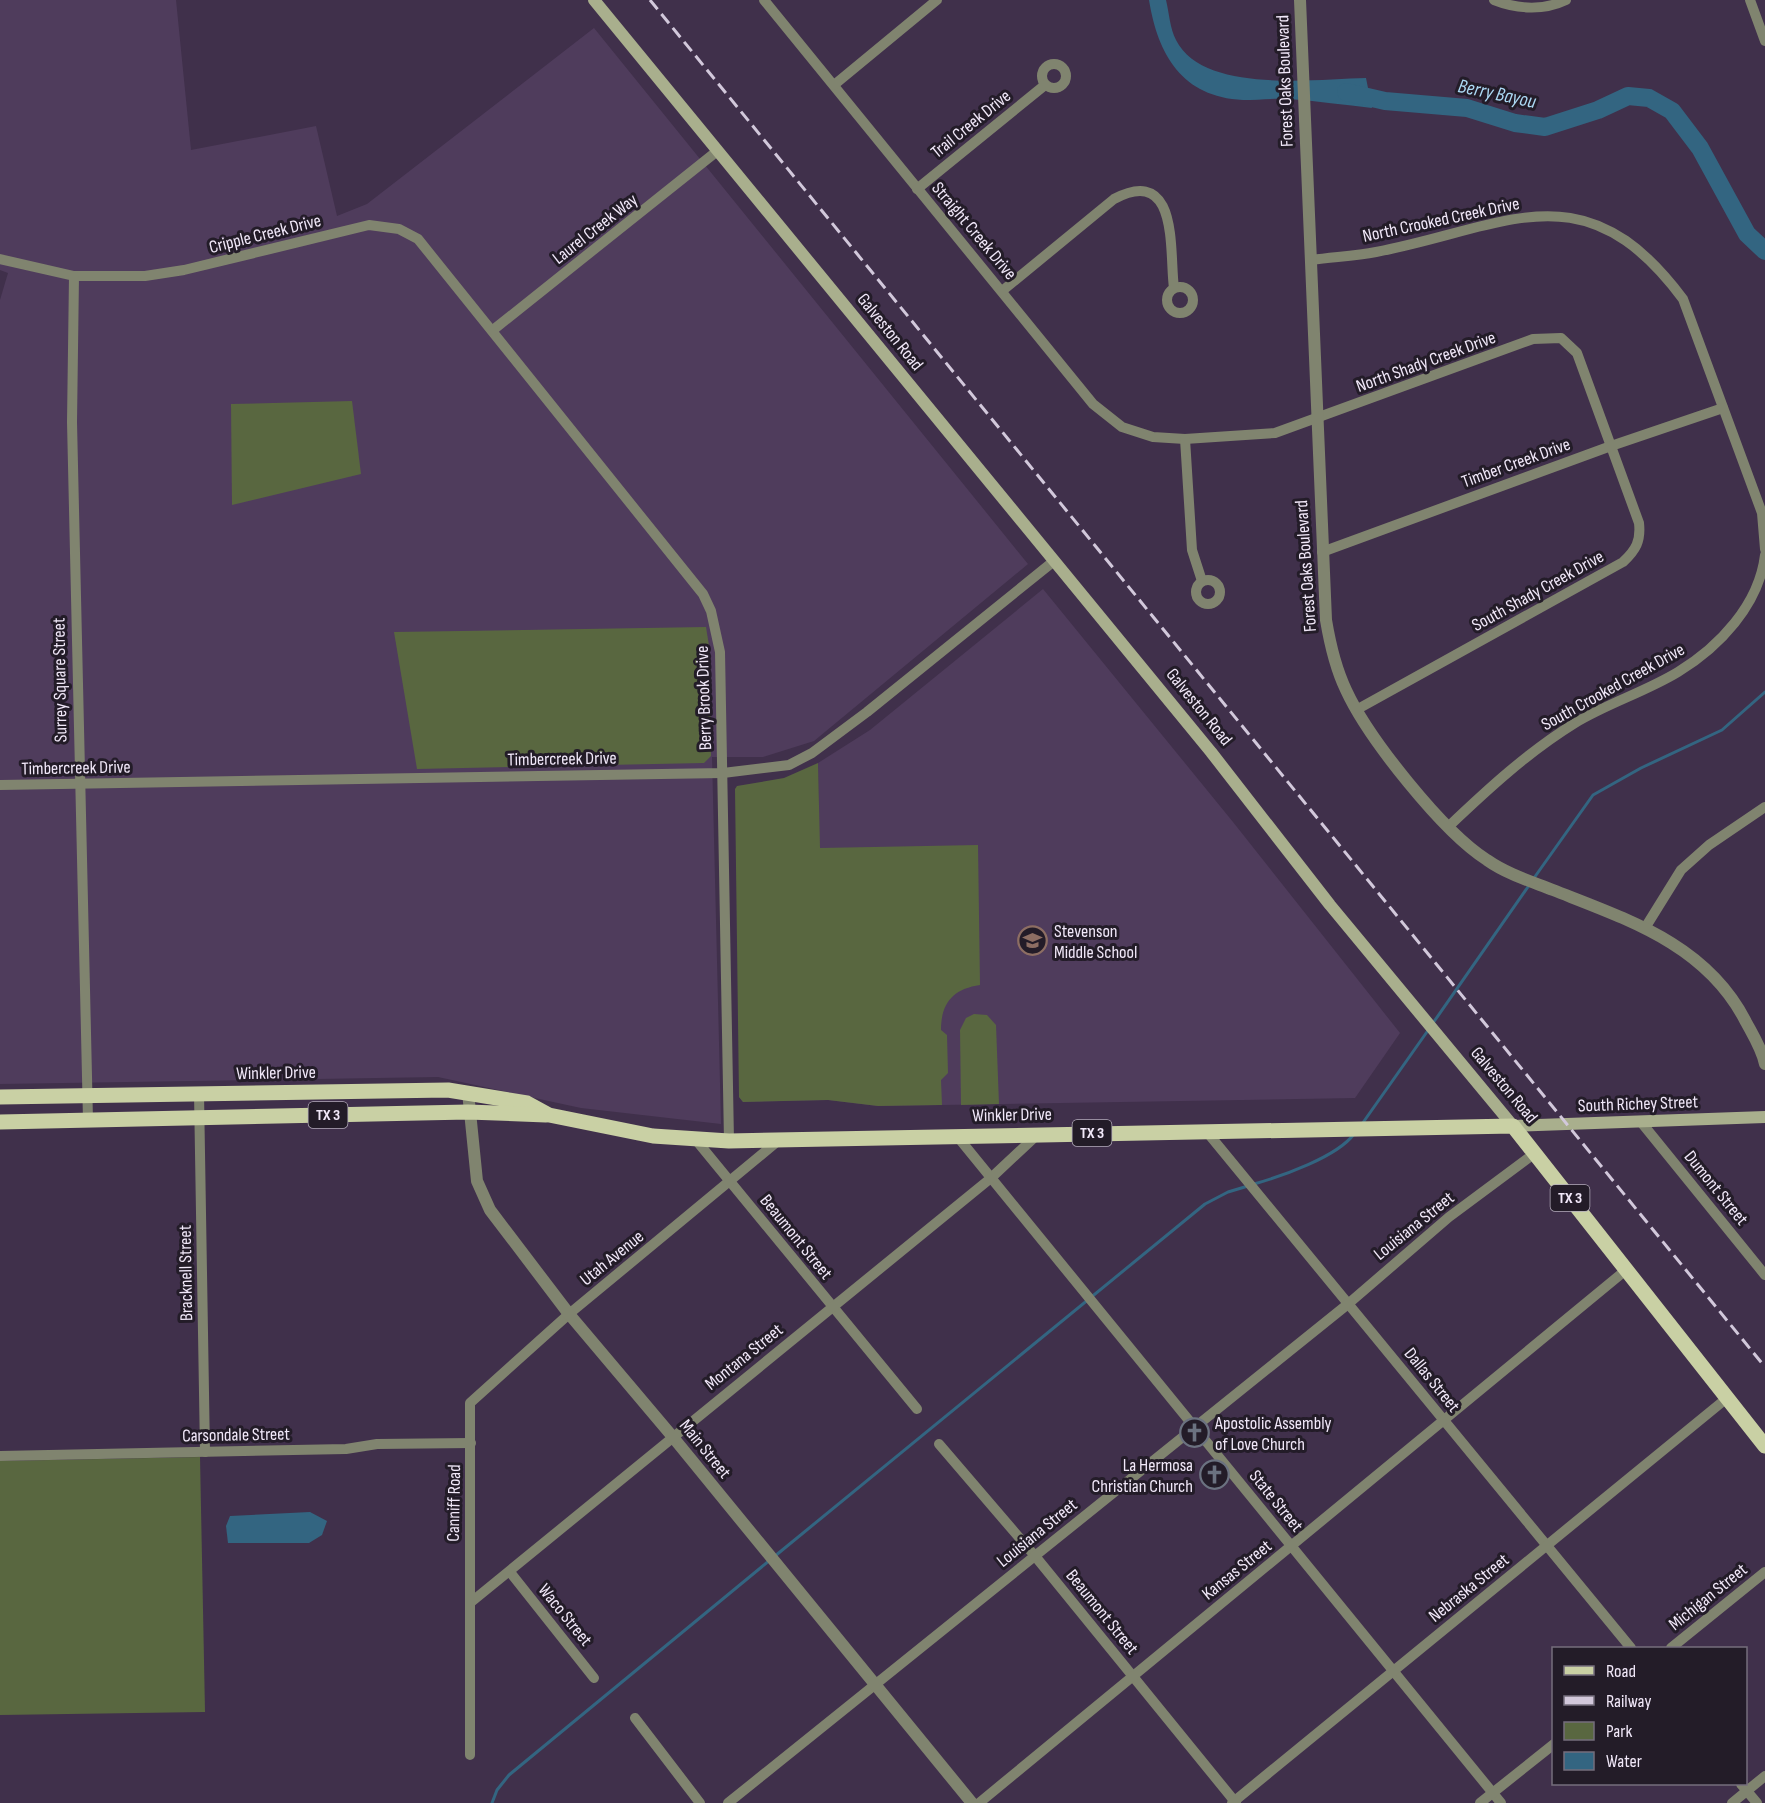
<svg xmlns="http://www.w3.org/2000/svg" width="1765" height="1803" font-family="'Sofia Sans Condensed',sans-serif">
<rect width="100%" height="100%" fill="#40304b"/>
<g fill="#4f3c5c">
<polygon points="0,0 176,0 191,150 316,126 337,216 367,204 594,28 1028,564 814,741 763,757 712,757 721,1124 581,1108 438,1077 0,1084 0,300 8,273 0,270"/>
<polygon points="1043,589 1233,822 1400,1033 1355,1098 878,1106 828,1100 743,1102 739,1097 819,848 818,763 870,730"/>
</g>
<g fill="#596740">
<polygon points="352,401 361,474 232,505 231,404"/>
<polygon points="706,627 710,652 711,756 704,763 417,769 394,632"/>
<path d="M 818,763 L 820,848 L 978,845 L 980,985 C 953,989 941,1003 941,1030 L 947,1035 L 948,1073 L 941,1080 L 942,1105 L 878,1106 L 828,1100 L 743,1102 L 739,1097 L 735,789 L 737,786 L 784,778 Z"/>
<polygon points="974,1014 987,1015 996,1025 999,1104 961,1105 960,1030 966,1018"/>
<polygon points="200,1457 205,1712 0,1715 0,1461"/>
</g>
<g fill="#336581">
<path d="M 1149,0 L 1166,0 C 1169,12 1170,29 1176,40 C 1203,94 1314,79 1366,78 L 1372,108 C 1345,105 1317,101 1289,99 C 1274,98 1259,100 1243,100 C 1182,97 1158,55 1149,0 Z"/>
<polygon points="310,1512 327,1521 322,1535 309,1543 228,1543 226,1526 230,1516"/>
</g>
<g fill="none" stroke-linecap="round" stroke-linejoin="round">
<g stroke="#336581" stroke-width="3">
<polyline points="1534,878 1593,795 1641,768 1722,730 1765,692"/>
<polyline points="1433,1023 1530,884"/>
<polyline points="1362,1124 1429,1029"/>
<path d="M 1254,1184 C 1282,1176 1337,1157 1354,1134"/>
<polyline points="775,1556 1205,1204 1228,1192 1248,1186"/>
<polyline points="492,1803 497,1790 509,1775 770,1560"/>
</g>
<polyline stroke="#336581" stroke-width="18" points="1346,92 1385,101 1467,108 1515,123 1545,127 1598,110 1628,96 1649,98 1672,111 1700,148 1747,234 1765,251"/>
<g stroke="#80846f" stroke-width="10">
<path d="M 764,0 L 1093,404 L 1122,427 L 1153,437 L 1185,439 L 1275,433 L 1533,339 L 1561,338 L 1577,353 L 1639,523 C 1641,541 1636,550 1623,562 L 1356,710"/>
<path d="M 1494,0 C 1517,9 1543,11 1566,0"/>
<polyline points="1750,0 1765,41"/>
<circle cx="1054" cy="76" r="12"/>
<polyline points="834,85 937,0"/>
<polyline points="917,189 1045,85"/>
<polyline points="0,259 74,276 145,276 184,270 369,225 399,229 418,239 703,594 711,611 720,652 729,1141"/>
<path d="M 1312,260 C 1333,257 1355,256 1376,252 C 1507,227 1584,166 1683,299 L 1762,513 L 1765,549"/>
<polyline points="74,276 72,422 88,1120"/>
<circle cx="1180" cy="300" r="13"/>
<path d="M 1002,291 L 1114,199 C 1180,164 1169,253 1174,288"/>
<polyline points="493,330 716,152"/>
<polyline points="1185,439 1192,550 1202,581"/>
<polyline points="1322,552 1611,446 1723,408"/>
<circle cx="1208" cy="592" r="12"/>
<polyline points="0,785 723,773 789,765 812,753 867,712 1054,561"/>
<path d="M 1448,827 C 1488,789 1528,752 1575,723 C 1608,703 1645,692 1678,672 C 1719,647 1759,605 1765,555"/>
<polyline points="1645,928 1681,870 1709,845 1765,807"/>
<polyline points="199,1093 205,1452"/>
<polyline points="1641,1122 1765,1275"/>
<polyline points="1207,1132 1631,1648"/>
<polyline points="957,1136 1501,1803"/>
<polyline points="696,1140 917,1409"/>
<polyline points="939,1444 1035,1556 1236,1803"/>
<polyline points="0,1456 346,1449 377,1444 471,1443"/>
<polyline points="510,1572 594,1678"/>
<polyline points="470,1603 991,1178 1038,1134"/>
<polyline points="1671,1648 1765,1572"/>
<polyline points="635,1718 700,1803"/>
<polyline points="470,1755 470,1403 569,1314 778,1141"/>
<polyline points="1741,1784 1757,1803"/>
<polyline points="728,1803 1348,1304 1449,1217 1535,1153"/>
<polyline points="979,1803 1626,1270"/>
<polyline points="1232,1803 1727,1398"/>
<polyline points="1480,1803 1554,1744"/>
<polyline points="1732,1803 1765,1776"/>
</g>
<g stroke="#80846f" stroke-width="12">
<path d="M 1300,0 L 1326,620 C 1330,644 1335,667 1346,690 C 1368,738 1443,832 1487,860 C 1507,874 1530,881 1553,890 C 1629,920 1707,945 1746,1022 C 1753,1035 1762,1049 1765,1064"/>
<polyline points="468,1092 477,1181 490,1210 569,1314 672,1436 972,1803"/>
</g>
<polyline stroke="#a9af8d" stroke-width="12" points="594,0 1211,752 1330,905 1513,1126 1765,1117"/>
<g stroke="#c9d0a4" stroke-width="15">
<polyline points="0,1097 448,1090 527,1103 549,1115 653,1136 729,1141 1513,1126 1765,1446"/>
<polyline points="0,1122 468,1112 546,1115"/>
</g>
<polyline stroke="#d2c8db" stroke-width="3" stroke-dasharray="12 6" stroke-linecap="butt" points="650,0 1765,1367"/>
</g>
<defs>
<symbol id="school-ring" viewBox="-11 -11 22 22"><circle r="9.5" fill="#231c28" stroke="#8d6e63" stroke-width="1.5"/><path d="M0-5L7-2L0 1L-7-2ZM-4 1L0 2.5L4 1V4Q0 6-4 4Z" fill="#8d6e63"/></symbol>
<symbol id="church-ring" viewBox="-11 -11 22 22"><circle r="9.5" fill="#231c28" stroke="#6b7280" stroke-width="1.5"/><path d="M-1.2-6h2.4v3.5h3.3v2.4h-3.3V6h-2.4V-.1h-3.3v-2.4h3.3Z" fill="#6b7280"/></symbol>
</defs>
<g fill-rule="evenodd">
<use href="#school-ring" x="1016" y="924" width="33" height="33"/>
<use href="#church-ring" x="1178" y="1416" width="33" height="33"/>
<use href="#church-ring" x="1198" y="1458" width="33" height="33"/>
</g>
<g text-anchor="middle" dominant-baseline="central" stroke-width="6" stroke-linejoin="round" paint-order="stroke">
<g fill="#231c28" stroke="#b3abba" stroke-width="1.5">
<rect x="308.5" y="1102" width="39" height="26" rx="4.5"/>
<rect x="1072.5" y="1120" width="39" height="26" rx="4.5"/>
<rect x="1550.5" y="1185" width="39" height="26" rx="4.5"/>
</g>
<g font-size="16" font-weight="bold" fill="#f1e8f9">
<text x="328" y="1115">TX 3</text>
<text x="1092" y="1133">TX 3</text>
<text x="1570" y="1198">TX 3</text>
</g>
<g font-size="18" fill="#f1e8f9" stroke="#231c28">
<text transform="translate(1285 81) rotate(-92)">Forest Oaks Boulevard</text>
<text transform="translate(971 124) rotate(-39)">Trail Creek Drive</text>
<text transform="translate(1441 220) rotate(-12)">North Crooked Creek Drive</text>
<text transform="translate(595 229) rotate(-38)">Laurel Creek Way</text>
<text transform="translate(974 231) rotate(50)">Straight Creek Drive</text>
<text transform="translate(265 234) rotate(-14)">Cripple Creek Drive</text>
<text transform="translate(890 332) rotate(51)">Galveston Road</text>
<text transform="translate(1426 362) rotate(-20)">North Shady Creek Drive</text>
<text transform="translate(1516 463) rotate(-20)">Timber Creek Drive</text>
<text transform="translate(1306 566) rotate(-94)">Forest Oaks Boulevard</text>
<text transform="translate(1538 591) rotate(-29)">South Shady Creek Drive</text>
<text transform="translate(60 680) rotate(-91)">Surrey Square Street</text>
<text transform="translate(1613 687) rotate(-29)">South Crooked Creek Drive</text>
<text transform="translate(704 698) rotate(-92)">Berry Brook Drive</text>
<text transform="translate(1199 707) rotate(51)">Galveston Road</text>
<text transform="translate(562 759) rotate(-1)">Timbercreek Drive</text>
<text transform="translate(76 768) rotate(-1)">Timbercreek Drive</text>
<text transform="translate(276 1073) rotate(-1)">Winkler Drive</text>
<text transform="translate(1504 1085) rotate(50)">Galveston Road</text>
<text transform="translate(1638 1104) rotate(-2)">South Richey Street</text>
<text transform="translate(1012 1115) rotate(-1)">Winkler Drive</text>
<text transform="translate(1716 1188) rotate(51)">Dumont Street</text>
<text transform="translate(1414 1226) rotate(-39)">Louisiana Street</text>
<text transform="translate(796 1237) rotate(51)">Beaumont Street</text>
<text transform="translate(612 1258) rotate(-39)">Utah Avenue</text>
<text transform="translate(186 1273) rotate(-91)">Bracknell Street</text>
<text transform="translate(744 1357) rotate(-39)">Montana Street</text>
<text transform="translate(1432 1380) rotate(51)">Dallas Street</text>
<text transform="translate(236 1435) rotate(-1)">Carsondale Street</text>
<text transform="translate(705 1449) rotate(51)">Main Street</text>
<text transform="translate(1276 1501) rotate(51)">State Street</text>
<text transform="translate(454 1503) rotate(-89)">Canniff Road</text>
<text transform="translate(1037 1533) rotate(-39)">Louisiana Street</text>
<text transform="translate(1237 1570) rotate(-39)">Kansas Street</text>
<text transform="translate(1469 1588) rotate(-39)">Nebraska Street</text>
<text transform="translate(1708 1597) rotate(-39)">Michigan Street</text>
<text transform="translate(1102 1612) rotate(51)">Beaumont Street</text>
<text transform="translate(565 1615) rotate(51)">Waco Street</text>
</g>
<g font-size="18" fill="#f1e8f9" stroke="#231c28" text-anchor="start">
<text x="1054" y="931">Stevenson<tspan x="1054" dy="21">Middle School</tspan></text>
<text x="1215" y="1423">Apostolic Assembly<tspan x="1215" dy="21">of Love Church</tspan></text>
<text x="1193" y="1465" text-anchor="end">La Hermosa<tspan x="1193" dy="21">Christian Church</tspan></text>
</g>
<g font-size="20" font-style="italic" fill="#acd9f4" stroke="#231c28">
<text transform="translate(1497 94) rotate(12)">Berry Bayou</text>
</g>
</g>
<rect x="1552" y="1647" width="195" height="138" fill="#231c28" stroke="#756e7c" stroke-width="1.5"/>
<rect x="1564" y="1666" width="30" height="9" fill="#c9d0a4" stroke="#756e7c" stroke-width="1.5"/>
<text x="1606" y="1677" font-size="18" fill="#f1e8f9">Road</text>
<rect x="1564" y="1696" width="30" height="9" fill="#d2c8db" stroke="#756e7c" stroke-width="1.5"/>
<text x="1606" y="1707" font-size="18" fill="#f1e8f9">Railway</text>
<rect x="1564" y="1722" width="30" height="18" fill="#596740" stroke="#756e7c" stroke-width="1.5"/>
<text x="1606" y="1737" font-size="18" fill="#f1e8f9">Park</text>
<rect x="1564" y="1752" width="30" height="18" fill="#336581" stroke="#756e7c" stroke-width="1.5"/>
<text x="1606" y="1767" font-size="18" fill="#f1e8f9">Water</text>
</svg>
